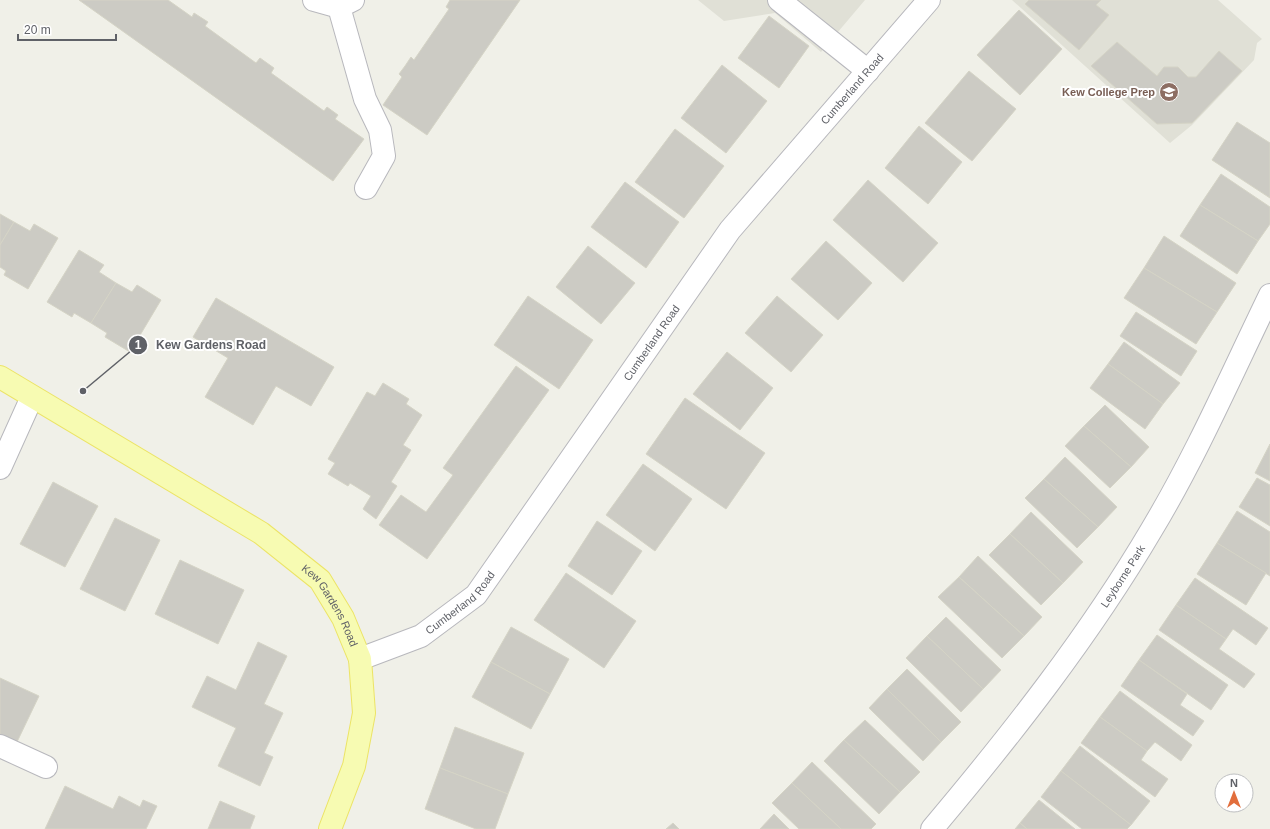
<svg xmlns="http://www.w3.org/2000/svg" width="1270" height="829" viewBox="0 0 1270 829" font-family="Arial,sans-serif">
<rect width="100%" height="100%" fill="#f0f0e8"/>
<g fill="#e0e0d6">
<path d="M698,0H865L821,52L775,13L724,21Z"/>
<path d="M1012,0H1218L1262,39L1257,43L1254,60L1192,125L1170,143Z"/>
</g>
<g fill="#cccbc4" stroke="#d5d4c6">
<path d="M79,0H168L192,17L194,13L208,22L205,26L256,63L260,58L274,68L271,73L324,111L327,107L338,115L335,119L364,139L333,181Z"/>
<path d="M450,0H520L427,135L383,105L402,77L399,74L405,66L411,57L414,60L449,9L446,7Z"/>
<path d="M1029,0H1101L1096,5L1109,15L1079,50L1025,4Z"/>
<path d="M1019,10L1062,49L1020,95L977,55Z"/>
<path d="M769,16L809,46L779,88L738,58Z"/>
<path d="M1117,42L1157,76L1164,67H1178L1188,77H1196L1219,51L1242,71L1192,123L1157,124L1091,66Z"/>
<path d="M722,65L767,101L726,153L681,118Z"/>
<path d="M969,71L1016,109L972,161L925,123Z"/>
<path d="M1237,122L1270,143V198L1212,160Z"/>
<path d="M919,126L962,162L928,204L885,168Z"/>
<path d="M675,129L724,166L684,218L635,182Z"/>
<path d="M1221,174L1270,207V224L1258,241L1200,205Z"/>
<path d="M868,180L938,243L903,282L833,220Z"/>
<path d="M625,182L679,222L646,268L591,227Z"/>
<path d="M1200,205L1258,241L1237,274L1180,236Z"/>
<path d="M0,214L14,222L0,245Z"/>
<path d="M14,222L30,231L34,224L58,238L28,289L4,275L6,271L0,267V245Z"/>
<path d="M1164,236L1236,283L1217,312L1144,268Z"/>
<path d="M826,241L872,283L838,320L791,279Z"/>
<path d="M588,246L635,283L601,324L556,287Z"/>
<path d="M79,250L104,265L99,272L116,283L91,323L74,313L72,317L47,302Z"/>
<path d="M1144,268L1217,312L1196,344L1124,298Z"/>
<path d="M116,283L132,292L137,285L161,300L130,352L105,337L107,333L91,323Z"/>
<path d="M528,296L593,340L559,389L494,345Z"/>
<path d="M777,296L823,335L791,372L745,333Z"/>
<path d="M216,298L334,367L311,406L276,386L253,425L205,397L228,358L193,337Z"/>
<path d="M1136,312L1197,351L1181,376L1120,336Z"/>
<path d="M1124,342L1180,383L1163,404L1108,364Z"/>
<path d="M727,352L773,388L740,430L693,394Z"/>
<path d="M1108,364L1163,404L1145,429L1090,388Z"/>
<path d="M516,366L549,390L427,559L379,525L401,495L426,512L453,475L443,468Z"/>
<path d="M383,383L409,399L406,404L422,415L403,445L411,450L391,482L397,486L376,519L363,509L371,496L350,483L348,486L328,474L335,463L328,459L367,392L375,396Z"/>
<path d="M685,398L765,453L726,509L646,454Z"/>
<path d="M1105,405L1149,447L1131,467L1084,426Z"/>
<path d="M1084,426L1131,467L1110,488L1065,446Z"/>
<path d="M1270,444V481L1255,473Z"/>
<path d="M1065,457L1117,507L1098,527L1044,479Z"/>
<path d="M643,464L692,499L655,551L606,515Z"/>
<path d="M1257,478L1270,485V526L1239,507Z"/>
<path d="M1044,479L1098,527L1077,548L1025,498Z"/>
<path d="M53,482L98,506L65,567L20,544Z"/>
<path d="M1237,511L1270,532V576L1217,543Z"/>
<path d="M1031,512L1083,562L1063,583L1010,534Z"/>
<path d="M115,518L160,540L125,611L80,589Z"/>
<path d="M597,521L642,551L612,595L568,566Z"/>
<path d="M1010,534L1063,583L1041,605L989,555Z"/>
<path d="M1217,543L1266,573L1246,605L1197,574Z"/>
<path d="M978,556L1042,617L1024,636L959,577Z"/>
<path d="M180,560L244,590L218,644L155,614Z"/>
<path d="M566,573L636,621L604,668L534,620Z"/>
<path d="M959,577L1024,636L1002,658L938,597Z"/>
<path d="M1195,578L1268,628L1256,645L1233,629L1226,639L1176,605Z"/>
<path d="M1176,605L1226,639L1219,649L1255,674L1244,688L1159,630Z"/>
<path d="M946,617L1001,670L983,689L927,636Z"/>
<path d="M511,627L569,659L550,694L491,662Z"/>
<path d="M1157,635L1228,685L1211,710L1139,660Z"/>
<path d="M927,636L983,689L961,712L906,658Z"/>
<path d="M258,642L287,656L264,704L283,713L264,753L273,757L260,786L218,766L236,728L192,707L207,676L236,690Z"/>
<path d="M1139,660L1187,694L1180,705L1204,721L1193,736L1121,686Z"/>
<path d="M491,662L550,694L531,729L472,697Z"/>
<path d="M907,669L961,722L941,742L887,689Z"/>
<path d="M0,678L39,696L16,744L0,737Z"/>
<path d="M887,689L941,742L923,761L869,708Z"/>
<path d="M1120,691L1192,745L1181,761L1155,742L1147,751L1100,717Z"/>
<path d="M1100,717L1147,751L1141,760L1168,779L1155,797L1081,743Z"/>
<path d="M865,720L920,772L900,792L844,740Z"/>
<path d="M455,727L524,753L508,794L440,768Z"/>
<path d="M844,740L900,792L879,814L824,761Z"/>
<path d="M1080,746L1150,801L1131,825L1061,771Z"/>
<path d="M812,762L876,824L871,829H841L792,783Z"/>
<path d="M440,768L508,794L495,829H476L425,809Z"/>
<path d="M1061,771L1131,825L1127,829H1082L1041,797Z"/>
<path d="M792,783L841,829H799L772,803Z"/>
<path d="M65,786L113,809L119,796L140,807L143,800L157,806L146,829H45Z"/>
<path d="M1039,800L1075,829H1027L1020,823Z"/>
<path d="M220,801L255,816L250,829H208Z"/>
<path d="M774,814L789,829H760Z"/>
<path d="M673,823L679,829H666Z"/>
<path d="M1020,823L1027,829H1015Z"/>
</g>
<g fill="none" stroke-linecap="round" stroke-linejoin="round">
<defs>
<g id="minor">
<path d="M314,0L339,7L353,0"/>
<path d="M779,0L868,71"/>
<path d="M339,7L365,99L380,130L384,156L366,188"/>
<path d="M0,468L32,397"/>
<path id="s1" d="M360,659L421,636L476,595L730,230L929,0"/>
<path d="M0,746L46,767"/>
<path id="s2" d="M932,829C1012,734 1089,636 1152,529C1197,454 1232,373 1270,295"/>
</g>
<g id="major">
<path id="s3" d="M0,377L261,533L320,580L343,618L360,659L364,713L354,766L330,829"/>
</g>
</defs>
<use href="#minor" stroke="#b8b8bd" stroke-width="24"/>
<use href="#major" stroke="#ece466" stroke-width="24"/>
<use href="#minor" stroke="#fff" stroke-width="22"/>
<use href="#major" stroke="#f7fbb2" stroke-width="22"/>
</g>
<defs>
<symbol id="school-disc" viewBox="-11 -11 22 22"><circle r="9.5" fill="#8d6e63" stroke="#fff"/><path d="M0-5L7-2L0 1L-7-2ZM-4 1L0 2.5L4 1V4Q0 6-4 4Z" fill="#fff"/></symbol>
</defs>
<g fill-rule="evenodd">
<use href="#school-disc" x="1158" y="81" width="22" height="22"/>
</g>
<g text-anchor="middle" stroke-width="4" stroke-linejoin="round" paint-order="stroke">
<g font-size="11" fill="#5f6167" stroke="#fff">
<text dy="4" stroke="none"><textPath href="#s1" startOffset="765">Cumberland Road</textPath></text>
<text dy="4" stroke="none"><textPath href="#s1" startOffset="441">Cumberland Road</textPath></text>
<text dy="4" stroke="none"><textPath href="#s2" startOffset="317">Leyborne Park</textPath></text>
<text dy="4" stroke="none"><textPath href="#s1" startOffset="117">Cumberland Road</textPath></text>
<text dy="4" stroke="none"><textPath href="#s3" startOffset="406">Kew Gardens Road</textPath></text>
</g>
<g font-size="11" font-weight="bold" fill="#785e54" stroke="#fff" text-anchor="end">
<text x="1155" y="96">Kew College Prep</text>
</g>
</g>
<path fill="none" stroke="#5f6167" stroke-width="1.5" d="M83 391L138 345"/>
<g fill="#5f6167" stroke="#fff" stroke-width="1.5">
<circle cx="83" cy="391" r="4"/>
<circle cx="138" cy="345" r="10"/>
</g>
<g font-size="12" text-anchor="middle" font-weight="bold" fill="#fff">
<text x="138" y="349">1</text>
</g>
<g font-size="12" text-anchor="middle" font-weight="bold" fill="#5f6167" stroke="#fff" stroke-width="4" stroke-linejoin="round" paint-order="stroke">
<text x="211" y="349">Kew Gardens Road</text>
</g>
<g transform="translate(1234 793)"><circle r="19" fill="#ffffff" stroke="#bfc0c2"/>
<path d="M0-3L7 15L0 10L-7 15Z" fill="#e26e3c"/>
<text y="-6" font-size="11" font-weight="bold" text-anchor="middle" fill="#5f6167">N</text>
</g>
<path d="M18 34v6h98v-6" fill="none" stroke="#5f6167" stroke-width="2"/>
<text x="24" y="34" font-size="12" fill="#5f6167" stroke="#ffffff" stroke-width="3" paint-order="stroke">20 m</text>
</svg>
